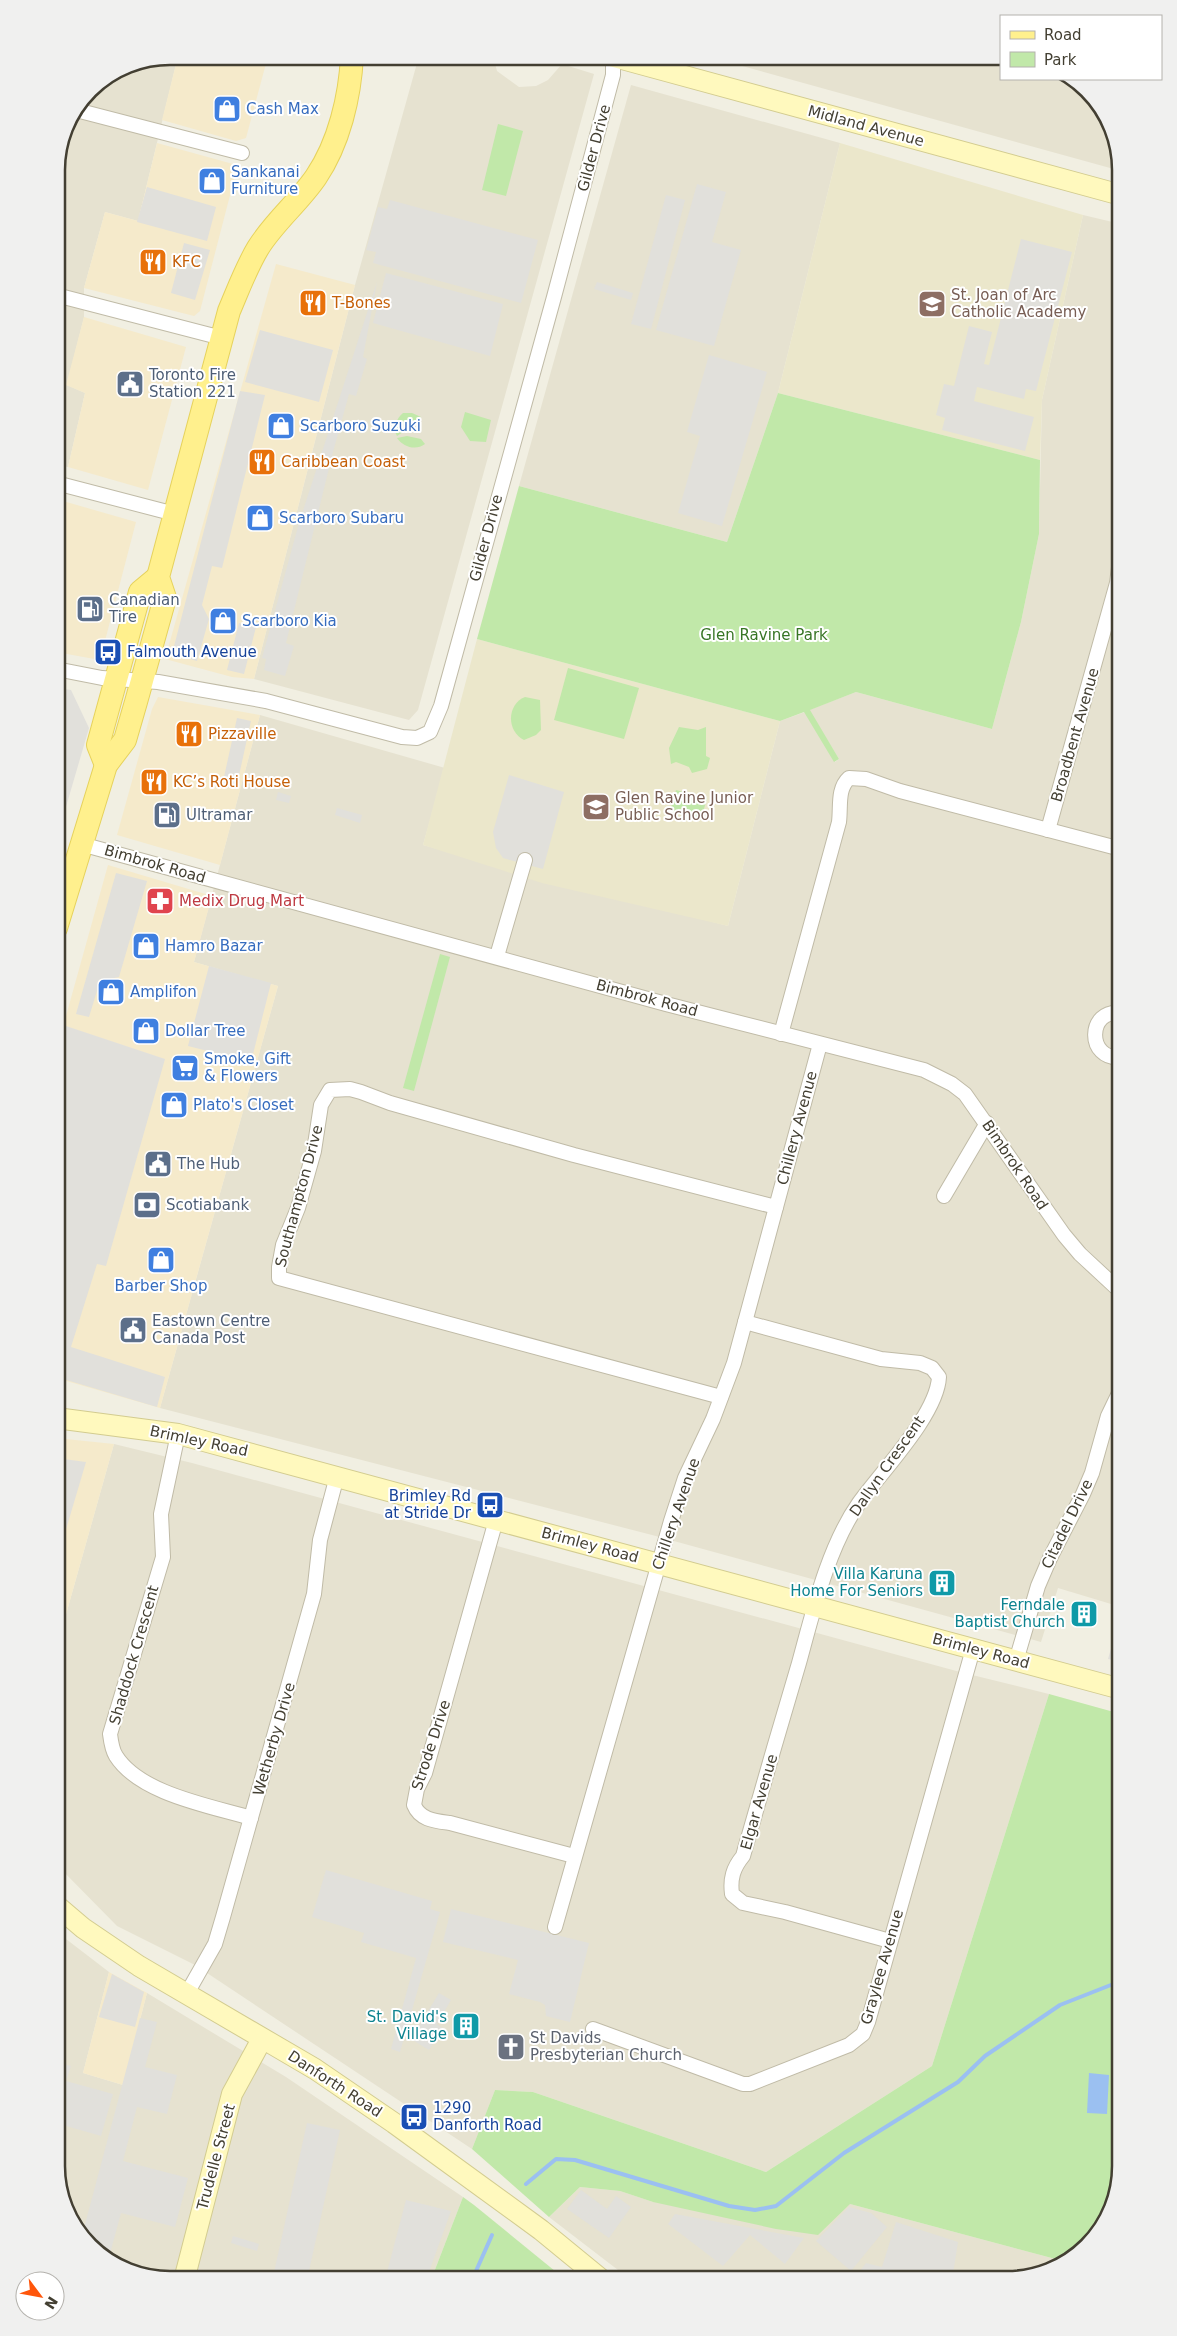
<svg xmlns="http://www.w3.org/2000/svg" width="1177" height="2336" viewBox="0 0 1177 2336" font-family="'DejaVu Sans',sans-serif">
<rect width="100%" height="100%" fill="#f1efe2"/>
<g fill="#e6e2d0">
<path d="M170,56H178L138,221L105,212L84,288V317L67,385L85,393L68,467L56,465V163L65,126L90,89L127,65Z"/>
<path d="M419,56H493L497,71L519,87L536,86L548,80L562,64L594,74L418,710L409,720L254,679L355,285Z"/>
<path d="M706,56L1001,57V79L1076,80L1112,127L1121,171Z"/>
<path d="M631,85L840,143L778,393L727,542L519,486Z"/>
<path d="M1083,215L1121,224V1607L1058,1588L1041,1642L652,1535L160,1408L278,986L194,962L260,715L445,768L423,845L728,926L780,721L805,712L835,762L839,759L809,710L856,692L992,729L1021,622L1039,534L1042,400Z"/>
<path d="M114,1444L192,1463L960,1672L1049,1694L932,2066L766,2172L533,2092L495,2090L472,2149L195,1965L117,1926L56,1864V1650Z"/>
<path d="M56,1929L66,1939L109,1972L83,2073L123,2085L147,1993L286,2077L463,2197L431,2280H163L106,2260L65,2209L56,2166Z"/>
<path d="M580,2187L620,2191L653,2202L850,2204L1063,2261L1050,2271L1007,2280H631L549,2217Z"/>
</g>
<g fill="#f5eacb">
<path d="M178,56H268L246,138L236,141L162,120Z"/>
<path d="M157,143L233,164L235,176L200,311L194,316L84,288L105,212L138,221Z"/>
<path d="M276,264L355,285L254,679L232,677L165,659Z"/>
<path d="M84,317L186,347L148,490L68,467L85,393L66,385Z"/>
<path d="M56,499L136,522L100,660L56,652Z"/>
<path d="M158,697L260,715L220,865L117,835L152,709Z"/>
<path d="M108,865L212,896L194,962L278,986L160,1408L56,1378V1052Z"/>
<path d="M56,1438L114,1444L56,1650Z"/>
<path d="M109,1972L147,1993L123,2085L83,2073Z"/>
</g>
<g fill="#ebe7cb">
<path d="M840,143L1083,215L1042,400L1040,460L778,393Z"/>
<path d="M477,639L780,721L728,926L542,883L423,845Z"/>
</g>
<g fill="#c1e8a9">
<path d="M498,124L523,131L506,196L482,190Z"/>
<path d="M778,393L1040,460L1039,534L1021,622L992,729L856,692L810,710L839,759L834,762L804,712L780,721L477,639L519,486L727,542Z"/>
<path d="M465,412L491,420L486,442L470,441L461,427Z"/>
<path d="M403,413H412L421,417L418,422L397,436C392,428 397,418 403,413Z"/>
<path d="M407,436L421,439L425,444C416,451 403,447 397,438Z"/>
<path d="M568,668L639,688L624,739L554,720Z"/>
<path d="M525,697L540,700L541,730L536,735L524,740C506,731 507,704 525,697Z"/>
<path d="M679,727L698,730L706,727V756L710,758L707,769L692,773L689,767L676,762L671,764L669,748Z"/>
<path d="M676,790L707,798L701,820L670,811Z"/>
<path d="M440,954L450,957L414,1091L403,1088Z"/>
<path d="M1049,1694L1121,1714V2167L1101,2230L1063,2261L850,2204L818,2235L776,2229L653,2202L620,2191L580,2187L549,2217L472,2149L495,2090L533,2092L766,2172L932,2066Z"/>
<path d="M463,2197L474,2205L566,2280H431Z"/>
</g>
<g fill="#e1e0db">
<path d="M697,184L726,192L712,242L741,250L714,346L656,330Z"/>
<path d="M147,187L216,207L207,241L137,222Z"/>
<path d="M666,195L685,200L651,329L631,324Z"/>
<path d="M390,200L538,240L521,303L373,263L376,252L366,250L378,207L387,209Z"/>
<path d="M1021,239L1072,252L1036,391L1026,389L1024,399L977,387L974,401L1034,417L1025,451L942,430L945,418L936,415L944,384L954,386L969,326L992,332L984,364L989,365Z"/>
<path d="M184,243L210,250L195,300L171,293Z"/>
<path d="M386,273L503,304L490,356L373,323Z"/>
<path d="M377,282L363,357L367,359L356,396L349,394L333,452L286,643L294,646L285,676L264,670L266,659L262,658L299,523Z"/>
<path d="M597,282L633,293L631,300L594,289Z"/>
<path d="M260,330L333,350L319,402L245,382Z"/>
<path d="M709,355L767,372L722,526L678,513L700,436L687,432Z"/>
<path d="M240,391L265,395L222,568L212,566L202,605L209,619L197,661L172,654Z"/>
<path d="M239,623L256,627L244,674L227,670Z"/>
<path d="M56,688L71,690L89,728L56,841Z"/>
<path d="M237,718L251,721L236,789L222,786Z"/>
<path d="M509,775L564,792L543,869L503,858L496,848L493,832Z"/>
<path d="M278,792L291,796L289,803L276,800Z"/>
<path d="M337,808L362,815L360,823L335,815Z"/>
<path d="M116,873L147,881L119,977L100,981L89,1017L76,1014Z"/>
<path d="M209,966L271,983L251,1062L188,1046Z"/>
<path d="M66,1026L165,1059L106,1266L97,1264L71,1347L165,1377L157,1407L56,1377V1059Z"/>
<path d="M56,1458L86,1462L56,1563Z"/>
<path d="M1120,1618H1121V1662L1108,1659Z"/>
<path d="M326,1870L432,1901L430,1909L440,1912L400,2052L391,2049L416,1958L361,1942L364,1933L312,1917Z"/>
<path d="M451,1909L589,1943L570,2022L546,2016L545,2005L540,2002L509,1994L518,1960L443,1942Z"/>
<path d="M112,1974L144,1992L135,2027L99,2017Z"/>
<path d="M439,1993L451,2000L437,2024L442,2028L429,2050L411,2039Z"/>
<path d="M140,2018L157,2022L145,2067L177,2075L167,2114L137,2107L123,2161L188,2178L175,2227L121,2213L108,2261L83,2232Z"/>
<path d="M56,2062L71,2066L66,2081L113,2094L101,2136L56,2123Z"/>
<path d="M307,2123L340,2130L307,2280H282L273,2277Z"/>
<path d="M581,2190L607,2209L616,2196L631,2207L609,2238L567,2209Z"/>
<path d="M406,2200L451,2211L426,2280H385Z"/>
<path d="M849,2207L871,2213L887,2227L851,2271L816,2241Z"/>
<path d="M675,2214L804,2238L785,2264L750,2235L723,2266L668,2224Z"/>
<path d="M896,2222L958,2242L952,2280H853L866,2263L882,2267Z"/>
<path d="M233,2236L259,2244L257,2251L231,2243Z"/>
</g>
<path fill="#9bc0f1" d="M1089,2073L1109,2075L1107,2114L1087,2113Z"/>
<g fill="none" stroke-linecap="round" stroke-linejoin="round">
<g stroke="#9bc0f1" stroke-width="4">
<path d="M526,2184L556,2159L575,2160L729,2206L755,2210L776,2206L844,2153L958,2082L985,2056L1060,2005L1121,1981"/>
<path d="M472,2280L492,2235"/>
</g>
<defs>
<g id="street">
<path d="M76,110L242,153"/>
<path d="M56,295L222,338"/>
<path d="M56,483L175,514"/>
<path d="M56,669L102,678L158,682L266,701L402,737L417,738L430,732L441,706L554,297L613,75V56"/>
<path d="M1048,830L1117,583L1121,552"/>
<path d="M81,844L666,1004L924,1070L952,1084L965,1094L1064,1235L1080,1254L1121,1292"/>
<path d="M497,956L525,860"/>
<path d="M781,1034L839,822C841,807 837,789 849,778L866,779L900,791L1121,849"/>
<path d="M1121,1057C1086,1061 1087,1008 1121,1013"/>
<path d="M944,1196L987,1123"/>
<path d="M745,1322L881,1359L920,1363L932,1368L939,1377C937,1415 881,1472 859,1503C828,1547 813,1612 799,1663C780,1727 761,1792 743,1856C733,1868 730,1879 732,1894L743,1903L785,1912L890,1941"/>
<path d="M721,1397L279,1278V1267L283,1245L298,1208L314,1151L321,1105L330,1090L350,1089L361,1092L390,1103L574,1155L776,1207"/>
<path d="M178,1434L161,1514L163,1557L110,1734C111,1742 112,1750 116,1756C140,1794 211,1806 251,1818"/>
<path d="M496,1520L425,1773L417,1789L414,1805C420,1820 435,1821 450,1823L574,1856"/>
<path d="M1016,1661L1038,1586L1050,1558L1083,1494L1092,1473L1108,1416L1121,1389"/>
<path d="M555,1927L671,1521L685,1478L713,1419L734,1363L820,1044"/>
<path d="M186,1995L215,1944L223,1917L314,1594L320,1540L337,1476"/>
<path d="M593,2029L743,2084H750L849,2045L863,2034L868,2022L973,1649"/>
</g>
<g id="secondary">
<path d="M611,56L1121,195"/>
<path d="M56,1418L178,1434L1121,1689"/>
<path d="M56,1905L83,1928L139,1966L315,2069L394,2123L541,2230L602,2280"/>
<path d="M184,2280L232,2094L262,2039"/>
</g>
<g id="primary">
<path d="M106,765L98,745L140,592L158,577"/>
<path d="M56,928L106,765L125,740L136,702L165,598L158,577L229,311C238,290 246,268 258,248C274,222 299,202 316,177C339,143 350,97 352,56"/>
</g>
</defs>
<use href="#street" stroke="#c0bba7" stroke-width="16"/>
<use href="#secondary" stroke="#d3cc90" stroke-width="22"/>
<use href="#primary" stroke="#e6d25c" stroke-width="24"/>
<use href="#street" stroke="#fff" stroke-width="14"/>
<use href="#secondary" stroke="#fff9be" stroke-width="20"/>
<use href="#primary" stroke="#fff08d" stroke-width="22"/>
</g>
<defs>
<symbol id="shop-square" viewBox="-11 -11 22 22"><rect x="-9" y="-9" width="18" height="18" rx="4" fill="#3f7fe0" stroke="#fff"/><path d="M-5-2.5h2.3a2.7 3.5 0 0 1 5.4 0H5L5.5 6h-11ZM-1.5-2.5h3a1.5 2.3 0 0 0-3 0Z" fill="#fff"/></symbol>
<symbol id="restaurant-square" viewBox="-11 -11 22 22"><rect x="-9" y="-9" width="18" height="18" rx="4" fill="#e8710a" stroke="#fff"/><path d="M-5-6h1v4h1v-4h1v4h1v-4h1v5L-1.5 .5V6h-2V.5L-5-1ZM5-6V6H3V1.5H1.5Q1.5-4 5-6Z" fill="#fff"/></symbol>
<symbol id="school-square" viewBox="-11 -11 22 22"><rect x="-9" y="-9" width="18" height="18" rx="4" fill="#8d6e63" stroke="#fff"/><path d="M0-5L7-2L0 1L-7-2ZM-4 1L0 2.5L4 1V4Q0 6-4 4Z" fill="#fff"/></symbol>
<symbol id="civic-square" viewBox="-11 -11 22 22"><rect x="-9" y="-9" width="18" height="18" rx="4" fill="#5c6f8a" stroke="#fff"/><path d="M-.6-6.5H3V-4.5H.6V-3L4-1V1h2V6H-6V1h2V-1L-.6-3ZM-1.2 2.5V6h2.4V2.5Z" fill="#fff"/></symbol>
<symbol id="fuel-square" viewBox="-11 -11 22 22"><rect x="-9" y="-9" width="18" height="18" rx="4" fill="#5c6f8a" stroke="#fff"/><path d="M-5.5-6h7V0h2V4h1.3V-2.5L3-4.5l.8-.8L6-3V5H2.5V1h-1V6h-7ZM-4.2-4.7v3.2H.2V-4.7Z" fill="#fff"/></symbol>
<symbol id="bus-square" viewBox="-11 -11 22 22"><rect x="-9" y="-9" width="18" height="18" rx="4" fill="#1a4fb4" stroke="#fff"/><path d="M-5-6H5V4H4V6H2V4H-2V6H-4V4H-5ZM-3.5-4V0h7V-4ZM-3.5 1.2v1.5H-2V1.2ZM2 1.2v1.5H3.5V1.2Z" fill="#fff"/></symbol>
<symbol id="pharmacy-square" viewBox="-11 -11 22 22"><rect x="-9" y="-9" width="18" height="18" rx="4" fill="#e0444e" stroke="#fff"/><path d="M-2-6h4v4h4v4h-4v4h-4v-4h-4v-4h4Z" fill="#fff"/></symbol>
<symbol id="supermarket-square" viewBox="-11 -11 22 22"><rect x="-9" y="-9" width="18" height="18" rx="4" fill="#3f7fe0" stroke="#fff"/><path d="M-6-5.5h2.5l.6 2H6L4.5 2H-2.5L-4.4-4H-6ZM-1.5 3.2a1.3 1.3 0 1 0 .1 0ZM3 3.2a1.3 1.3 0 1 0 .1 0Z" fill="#fff"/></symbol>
<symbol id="bank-square" viewBox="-11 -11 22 22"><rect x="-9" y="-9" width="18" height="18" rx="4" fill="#5c6f8a" stroke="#fff"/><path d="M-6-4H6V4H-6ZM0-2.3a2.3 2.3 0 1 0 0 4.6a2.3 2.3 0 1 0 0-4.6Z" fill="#fff"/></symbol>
<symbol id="building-square" viewBox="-11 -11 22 22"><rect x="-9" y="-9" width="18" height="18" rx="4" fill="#0f9aa8" stroke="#fff"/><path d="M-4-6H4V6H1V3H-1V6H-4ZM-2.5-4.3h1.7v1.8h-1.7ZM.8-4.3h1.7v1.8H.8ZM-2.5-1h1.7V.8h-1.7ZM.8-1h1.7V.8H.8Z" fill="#fff"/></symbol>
<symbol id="church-square" viewBox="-11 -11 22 22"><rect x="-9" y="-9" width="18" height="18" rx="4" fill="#6b7280" stroke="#fff"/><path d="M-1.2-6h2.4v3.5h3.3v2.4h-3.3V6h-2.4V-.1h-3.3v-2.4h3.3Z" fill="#fff"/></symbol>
</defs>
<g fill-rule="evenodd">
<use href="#shop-square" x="211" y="93" width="32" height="32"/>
<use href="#shop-square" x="196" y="165" width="32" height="32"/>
<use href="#restaurant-square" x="137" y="246" width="32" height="32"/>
<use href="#restaurant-square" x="297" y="287" width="32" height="32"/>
<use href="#school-square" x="916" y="288" width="32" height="32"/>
<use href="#civic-square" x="114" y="368" width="32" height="32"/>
<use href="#shop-square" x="265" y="410" width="32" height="32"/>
<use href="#restaurant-square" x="246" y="446" width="32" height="32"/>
<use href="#shop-square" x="244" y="502" width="32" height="32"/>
<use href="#fuel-square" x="74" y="593" width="32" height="32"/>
<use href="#shop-square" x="207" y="605" width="32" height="32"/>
<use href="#bus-square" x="92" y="636" width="32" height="32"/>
<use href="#restaurant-square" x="173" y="718" width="32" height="32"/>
<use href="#restaurant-square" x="138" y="766" width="32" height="32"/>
<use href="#school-square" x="580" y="791" width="32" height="32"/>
<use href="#fuel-square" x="151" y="799" width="32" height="32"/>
<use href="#pharmacy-square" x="144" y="885" width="32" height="32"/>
<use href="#shop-square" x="130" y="930" width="32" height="32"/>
<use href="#shop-square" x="95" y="976" width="32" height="32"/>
<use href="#shop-square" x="130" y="1015" width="32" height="32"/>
<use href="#supermarket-square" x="169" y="1052" width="32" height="32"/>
<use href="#shop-square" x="158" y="1089" width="32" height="32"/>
<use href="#civic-square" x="142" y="1148" width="32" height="32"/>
<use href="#bank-square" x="131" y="1189" width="32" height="32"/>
<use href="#shop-square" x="145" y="1244" width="32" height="32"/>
<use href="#civic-square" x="117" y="1314" width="32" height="32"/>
<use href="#bus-square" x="474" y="1489" width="32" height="32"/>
<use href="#building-square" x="926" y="1567" width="32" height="32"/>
<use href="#building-square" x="1068" y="1598" width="32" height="32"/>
<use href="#building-square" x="450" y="2010" width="32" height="32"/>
<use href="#church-square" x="495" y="2031" width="32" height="32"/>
<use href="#bus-square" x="398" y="2101" width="32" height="32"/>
</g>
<g text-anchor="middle" stroke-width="4" stroke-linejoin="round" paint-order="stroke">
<g font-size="15" fill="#366cbe" stroke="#fff" text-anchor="start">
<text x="246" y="114">Cash Max</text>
<text x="231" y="177">Sankanai<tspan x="231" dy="17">Furniture</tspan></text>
<text x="300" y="431">Scarboro Suzuki</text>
<text x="279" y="523">Scarboro Subaru</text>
<text x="242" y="626">Scarboro Kia</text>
<text x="165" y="951">Hamro Bazar</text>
<text x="130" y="997">Amplifon</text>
<text x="165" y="1036">Dollar Tree</text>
<text x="204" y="1064">Smoke, Gift<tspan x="204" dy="17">&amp; Flowers</tspan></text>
<text x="193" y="1110">Plato's Closet</text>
<text x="161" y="1291" text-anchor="middle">Barber Shop</text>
</g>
<g font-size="15" fill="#433f32" stroke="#fff">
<text transform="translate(866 126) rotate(15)" y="5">Midland Avenue</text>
<text transform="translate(594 148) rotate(-75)" y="5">Gilder Drive</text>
<text transform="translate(486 538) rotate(-75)" y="5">Gilder Drive</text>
<text transform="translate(1075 735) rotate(-74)" y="5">Broadbent Avenue</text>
<text transform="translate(155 864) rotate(16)" y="5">Bimbrok Road</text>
<text transform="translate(647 998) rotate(15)" y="5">Bimbrok Road</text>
<text transform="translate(797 1128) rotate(-75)" y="5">Chillery Avenue</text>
<text transform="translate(1015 1165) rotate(56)" y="5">Bimbrok Road</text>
<text transform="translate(299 1196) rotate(-75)" y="5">Southampton Drive</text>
<text transform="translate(199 1441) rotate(12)" y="5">Brimley Road</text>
<text transform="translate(887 1466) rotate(-55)" y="5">Dallyn Crescent</text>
<text transform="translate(676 1514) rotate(-71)" y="5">Chillery Avenue</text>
<text transform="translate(1067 1524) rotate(-64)" y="5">Citadel Drive</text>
<text transform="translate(590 1545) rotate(15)" y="5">Brimley Road</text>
<text transform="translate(981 1651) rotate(15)" y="5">Brimley Road</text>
<text transform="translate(134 1655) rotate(-74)" y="5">Shaddock Crescent</text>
<text transform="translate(274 1739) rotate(-74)" y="5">Wetherby Drive</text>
<text transform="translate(431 1745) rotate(-72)" y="5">Strode Drive</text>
<text transform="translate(759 1802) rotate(-74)" y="5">Elgar Avenue</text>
<text transform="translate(882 1967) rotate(-74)" y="5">Graylee Avenue</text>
<text transform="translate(335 2084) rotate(33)" y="5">Danforth Road</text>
<text transform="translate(216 2157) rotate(-75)" y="5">Trudelle Street</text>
</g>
<g font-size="15" fill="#c56008" stroke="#fff" text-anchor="start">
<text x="172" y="267">KFC</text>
<text x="332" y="308">T-Bones</text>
<text x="281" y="467">Caribbean Coast</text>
<text x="208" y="739">Pizzaville</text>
<text x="173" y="787">KC’s Roti House</text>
</g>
<g font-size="15" fill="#785e54" stroke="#fff" text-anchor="start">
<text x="951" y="300">St. Joan of Arc<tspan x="951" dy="17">Catholic Academy</tspan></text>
<text x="615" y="803">Glen Ravine Junior<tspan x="615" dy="17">Public School</tspan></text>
</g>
<g font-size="15" fill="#4e5e75" stroke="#fff" text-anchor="start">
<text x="149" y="380">Toronto Fire<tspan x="149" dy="17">Station 221</tspan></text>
<text x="109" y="605">Canadian<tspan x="109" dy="17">Tire</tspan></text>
<text x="186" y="820">Ultramar</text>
<text x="177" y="1169">The Hub</text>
<text x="166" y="1210">Scotiabank</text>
<text x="152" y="1326">Eastown Centre<tspan x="152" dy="17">Canada Post</tspan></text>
</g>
<g font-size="15" fill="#377525" stroke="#fff">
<text x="764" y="640">Glen Ravine Park</text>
</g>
<g font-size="15" fill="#164399" stroke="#fff" text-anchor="start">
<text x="127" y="657">Falmouth Avenue</text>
<text x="471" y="1501" text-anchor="end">Brimley Rd<tspan x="471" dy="17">at Stride Dr</tspan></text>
<text x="433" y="2113">1290<tspan x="433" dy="17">Danforth Road</tspan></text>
</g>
<g font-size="15" fill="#be3a42" stroke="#fff" text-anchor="start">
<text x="179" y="906">Medix Drug Mart</text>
</g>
<g font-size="15" fill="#0d838f" stroke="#fff" text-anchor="end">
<text x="923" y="1579">Villa Karuna<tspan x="923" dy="17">Home For Seniors</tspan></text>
<text x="1065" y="1610">Ferndale<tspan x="1065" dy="17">Baptist Church</tspan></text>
<text x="447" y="2022">St. David's<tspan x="447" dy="17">Village</tspan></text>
</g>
<g font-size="15" fill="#5b616d" stroke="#fff" text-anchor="start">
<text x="530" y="2043">St Davids<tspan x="530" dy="17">Presbyterian Church</tspan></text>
</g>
</g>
<path d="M0 0H1177V2336H0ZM170 65H1007A105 105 0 0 1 1112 170V2166A105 105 0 0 1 1007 2271H170A105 105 0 0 1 65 2166V170A105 105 0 0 1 170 65Z" fill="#f0f0ef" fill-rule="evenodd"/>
<path fill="none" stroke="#433f32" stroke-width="2.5" d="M170 65H1007A105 105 0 0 1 1112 170V2166A105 105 0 0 1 1007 2271H170A105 105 0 0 1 65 2166V170A105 105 0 0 1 170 65Z"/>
<rect x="1000" y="15" width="162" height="65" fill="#ffffff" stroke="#b4b2ad"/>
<rect x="1010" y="31" width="25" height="8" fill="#fff08d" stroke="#b4b2ad"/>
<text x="1044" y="40" font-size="15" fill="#433f32">Road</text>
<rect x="1010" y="52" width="25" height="15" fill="#c1e8a9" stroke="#b4b2ad"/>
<text x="1044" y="65" font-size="15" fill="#433f32">Park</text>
<g transform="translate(40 2296) rotate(122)"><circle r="24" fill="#ffffff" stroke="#b4b2ad"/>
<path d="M0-4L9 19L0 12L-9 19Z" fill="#ff560b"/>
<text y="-8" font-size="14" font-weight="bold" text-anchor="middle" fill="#433f32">N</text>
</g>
</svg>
